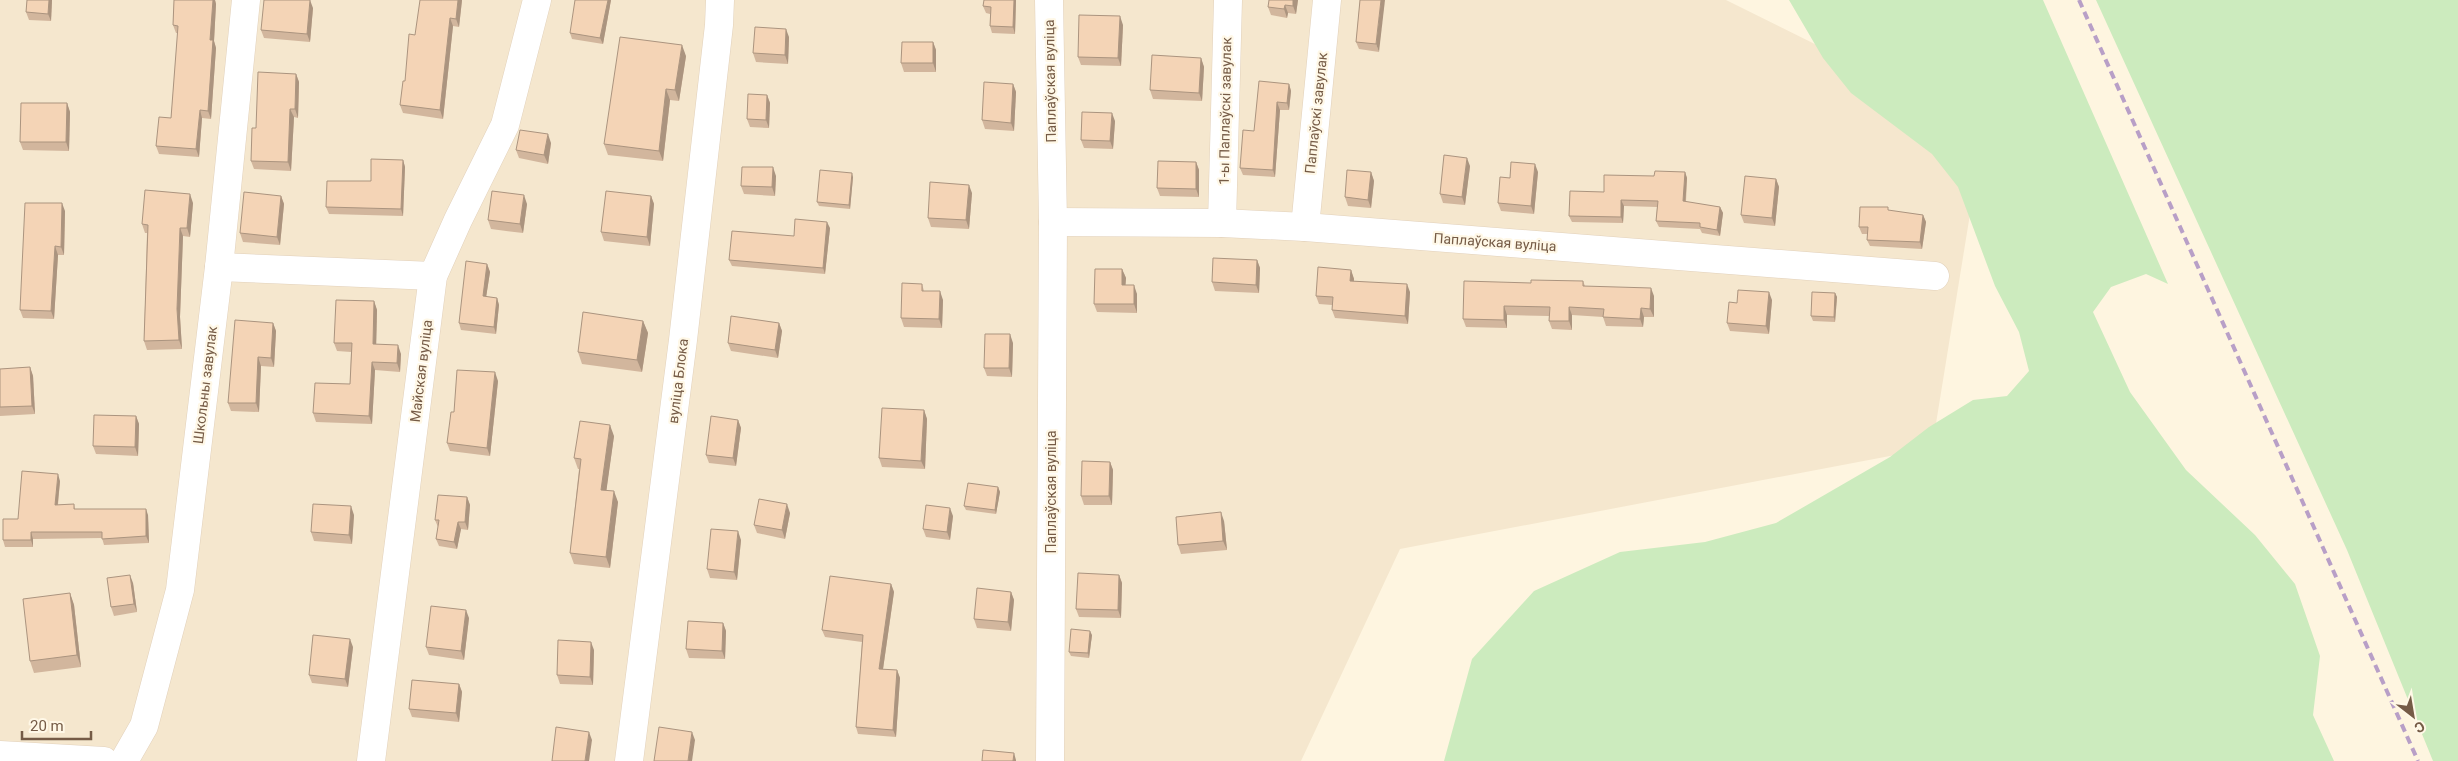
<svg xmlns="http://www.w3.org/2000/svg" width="2458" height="761" viewBox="0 0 2458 761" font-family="Roboto,sans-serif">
<rect width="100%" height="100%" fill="#fef5e0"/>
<path fill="#f5e7ce" d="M0,0H1726L1984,128L1932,448L1400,549L1301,761H0Z"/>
<g fill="#ccebbe">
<path d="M1789,0H2043L2168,284L2146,274L2111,287L2093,312L2130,392L2186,470L2255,535L2295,584L2320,656L2313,715L2334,761H1444L1472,659L1534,591L1620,552L1705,542L1776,523L1890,457L1929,427L1973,400L2007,396L2029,371L2019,332L1995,286L1958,187L1932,154L1851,93L1823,58Z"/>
<path d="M2096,0H2458V761H2433L2347,550Z"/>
</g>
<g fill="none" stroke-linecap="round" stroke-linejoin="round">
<defs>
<g id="minor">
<path d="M1049,0L1053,222L1050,761"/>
<path d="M1053,222L1222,223L1305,227L1935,276"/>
<path d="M1222,223L1228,0"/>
<path d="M1305,227L1327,0"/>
<path d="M219,267L433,276"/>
<path d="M0,755L104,761"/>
<path d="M124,761L144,726L180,590L219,267L246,0"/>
<path d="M371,761L433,276L458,220L505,125L537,0"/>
<path d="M629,761L683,340L719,25L720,0"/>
</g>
</defs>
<use href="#minor" stroke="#e2d1bb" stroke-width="29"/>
<use href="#minor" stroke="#fff" stroke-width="28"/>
<path stroke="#b89fc7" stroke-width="4" stroke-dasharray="8 5" stroke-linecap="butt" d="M2079,0L2418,761"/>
</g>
<g fill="#d2b69d">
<path d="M27,0H52L51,21L29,20L26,12Z"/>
<path d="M174,0H215L216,4L214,41L216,48L211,119L202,118L199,157L159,154L156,146L171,118L178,33H176L173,25Z"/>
<path d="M462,0L459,27L453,26L443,119L403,113L400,105L415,35Z"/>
<path d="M611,0L603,44L572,39L570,33Z"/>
<path d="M984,0H1016L1015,34L992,33L990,26V14L986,13L983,6Z"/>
<path d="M1298,0L1296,14L1288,13L1287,18L1271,15L1268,7Z"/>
<path d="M1360,0L1379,52L1359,49L1356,42Z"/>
<path d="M313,8L310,42L264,38L261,30Z"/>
<path d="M1123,25L1121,66L1081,65L1078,57Z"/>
<path d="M789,37L788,64L756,62L753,53Z"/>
<path d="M933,42L936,50V72H904L901,63Z"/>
<path d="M686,56L679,101L670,100L663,161L608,155L604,144Z"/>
<path d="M1201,58L1204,67L1202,101L1153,99L1150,90Z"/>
<path d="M296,74L299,82L298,118L294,117L291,171L254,169L251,161L256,128Z"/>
<path d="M1013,84L1016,92L1014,131L985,129L982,120Z"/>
<path d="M1289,84L1291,91L1289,110H1280L1275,177L1243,175L1240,168L1254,131Z"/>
<path d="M767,95L770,103L769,128L750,127L747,119Z"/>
<path d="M67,103L70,112L69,151L23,150L20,142Z"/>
<path d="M1115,121L1113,149L1084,148L1081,140Z"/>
<path d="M551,143L548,164L519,158L516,150Z"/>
<path d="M403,160L405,167L403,216L329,214L326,207L371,181Z"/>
<path d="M1196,162L1199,170V197L1160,196L1157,188Z"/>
<path d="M1470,166L1465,205L1443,203L1440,194Z"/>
<path d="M1371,172L1374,181L1371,208L1348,206L1345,197Z"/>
<path d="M1538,172L1534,214L1501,211L1498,203L1510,178Z"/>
<path d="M1685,172L1687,178L1686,202L1720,207L1723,213L1720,236L1702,233L1700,229L1659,227L1656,221L1657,207L1624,206L1623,223L1572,222L1569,216L1654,176Z"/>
<path d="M776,176L775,196L744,194L741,186Z"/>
<path d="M853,177L850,209L819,206L817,202Z"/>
<path d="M1776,179L1779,187L1775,226L1744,223L1741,215Z"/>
<path d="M972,193L969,229L931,227L928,218Z"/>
<path d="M281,196L284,204L280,245L243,242L240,233Z"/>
<path d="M651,196L654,204L650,246L604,241L601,232Z"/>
<path d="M193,203L190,237L183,236L180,317L182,349L147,350L144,341L147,233H145L142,224Z"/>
<path d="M527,204L523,233L491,229L488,220Z"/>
<path d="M65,211L64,255H58L54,319L23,318L20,310Z"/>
<path d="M1889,211L1923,215L1926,222L1922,249L1870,246L1867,240V234H1862L1859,227Z"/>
<path d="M830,228L825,274L732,266L729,260L794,236Z"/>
<path d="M1257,260L1260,268L1259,293L1215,291L1212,282Z"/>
<path d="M487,264L490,272L486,297L497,298L499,305L496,334L461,330L459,323Z"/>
<path d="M1122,269L1126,278L1125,285L1137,294V313L1097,312L1094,304Z"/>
<path d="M1351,270L1354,279V281L1410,292L1408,324L1335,318L1332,310V305L1319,304L1316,296Z"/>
<path d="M1583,281L1585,286L1654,296V317H1644L1643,327L1606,326L1603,317L1572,315V330L1552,329L1549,321V316L1507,315V328L1466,327L1463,319L1531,283Z"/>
<path d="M922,284L924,291L943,300L942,328L904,327L901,318Z"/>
<path d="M1835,293L1837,297L1835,322L1813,321L1811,316Z"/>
<path d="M1772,300L1769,334L1730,331L1727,323L1737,303Z"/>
<path d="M374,301L377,310L376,344L401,354L400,372L375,370L372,424L316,422L313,413L350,384L351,352L337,351L334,343Z"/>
<path d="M643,321L648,333L642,372L582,364L578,352Z"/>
<path d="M273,323L276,331L274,367L261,366L259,412L231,411L228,403Z"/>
<path d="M779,323L782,331L778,358L731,351L728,343Z"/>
<path d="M1013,343L1012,377L987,376L984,368Z"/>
<path d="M30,367L33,376L35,414L0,416V369Z"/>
<path d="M498,381L490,456L450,451L447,443L454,412Z"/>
<path d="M924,410L927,419L925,469L882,467L879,458Z"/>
<path d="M136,416L139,424L138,456L96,454L93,446Z"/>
<path d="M738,420L741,428L736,466L709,463L706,455Z"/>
<path d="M614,436L606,491L618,502L610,568L574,564L570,553L579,469H578L574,458Z"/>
<path d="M1110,462L1113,470L1112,505H1084L1081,496Z"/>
<path d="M60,481L58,505L74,504L75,509L148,515L149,543L104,545L102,538L33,539V547H5L3,540L18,519Z"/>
<path d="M998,487L1000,492L996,514L966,510L964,506Z"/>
<path d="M467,497L470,505L468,530L461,529L457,549L439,546L436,539L438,527L435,520Z"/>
<path d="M790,513L785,539L757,533L754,525Z"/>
<path d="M354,515L352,544L314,541L311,532Z"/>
<path d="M953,516L950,540L926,537L923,529Z"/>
<path d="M1224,521L1227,550L1181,554L1178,545Z"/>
<path d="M741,540L737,580L710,578L707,569Z"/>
<path d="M1119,575L1122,583L1121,618L1079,617L1076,609Z"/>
<path d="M133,583L137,612L114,616L111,607Z"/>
<path d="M891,584L894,592L883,669L897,670L900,678L896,737L858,734L856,727L862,642L825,637L822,630Z"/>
<path d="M1011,592L1014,600L1011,631L977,628L974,619Z"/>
<path d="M70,593L74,605L81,667L34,673L30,661Z"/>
<path d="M469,618L464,660L429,655L426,647Z"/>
<path d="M723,623L726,631L725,659L689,658L686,649Z"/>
<path d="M1092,635L1089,658L1071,656L1069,652Z"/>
<path d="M353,647L348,687L312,683L309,675Z"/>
<path d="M594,650L593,685L560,684L557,675Z"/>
<path d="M459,684L462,692L459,722L412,717L409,709Z"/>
</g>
<g fill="#ab947f">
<path d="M49,0H52L51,21L48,14Z"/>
<path d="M213,0H215L216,4L214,41L216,48L211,119L208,111L210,40Z"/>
<path d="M310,0L313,8L310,42L307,34Z"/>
<path d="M458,0H462L459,27L456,19Z"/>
<path d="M608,0H611L603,44L600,38Z"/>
<path d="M1014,0H1016L1015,34L1013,27Z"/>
<path d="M1293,0H1298L1296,14L1293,6Z"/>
<path d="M1381,0H1385L1379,52L1376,44Z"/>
<path d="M1285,5L1288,13L1287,18L1284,9Z"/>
<path d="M1120,16L1123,25L1121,66L1118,58Z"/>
<path d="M450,18L453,26L443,119L440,110Z"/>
<path d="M786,29L789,37L788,64L785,55Z"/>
<path d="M933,42L936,50V72L933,63Z"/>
<path d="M682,45L686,56L679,101L675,90Z"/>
<path d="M1201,58L1204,67L1202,101L1199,93Z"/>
<path d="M296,74L299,82L298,118L295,109Z"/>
<path d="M1013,84L1016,92L1014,131L1011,123Z"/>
<path d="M1289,84L1291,91L1289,110L1287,103Z"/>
<path d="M666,89L670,100L663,161L659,151Z"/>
<path d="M767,95L770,103L769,128L766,120Z"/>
<path d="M1277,102L1280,110L1275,177L1273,170Z"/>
<path d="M67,103L70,112L69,151L66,142Z"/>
<path d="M290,109L294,117L291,171L288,162Z"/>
<path d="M200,110L202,118L199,157L196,149Z"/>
<path d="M1112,113L1115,121L1113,149L1110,141Z"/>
<path d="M548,134L551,143L548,164L544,155Z"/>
<path d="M1467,158L1470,166L1465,205L1462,197Z"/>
<path d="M403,160L405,167L403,216L401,209Z"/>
<path d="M1196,162L1199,170V197L1196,189Z"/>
<path d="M1535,164L1538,172L1534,214L1531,206Z"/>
<path d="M773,167L776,176L775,196L772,187Z"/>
<path d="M1371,172L1374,181L1371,208L1368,200Z"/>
<path d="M1685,172L1687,178L1685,207L1683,201Z"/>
<path d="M852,173L853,177L850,209L849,205Z"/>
<path d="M1776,179L1779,187L1775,226L1772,218Z"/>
<path d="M969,185L972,193L969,229L966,220Z"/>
<path d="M190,194L193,203L190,237L187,228Z"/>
<path d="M524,195L527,204L523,233L520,224Z"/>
<path d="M281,196L284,204L280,245L277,237Z"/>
<path d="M651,196L654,204L650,246L647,237Z"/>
<path d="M1621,200L1624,206L1623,223L1621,217Z"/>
<path d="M62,203L65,211L64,255L61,247Z"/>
<path d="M1720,207L1723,213L1720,236L1717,230Z"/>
<path d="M1923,215L1926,222L1922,249L1920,242Z"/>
<path d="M827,222L830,228L825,274L823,268Z"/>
<path d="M180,228L183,236L180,317L182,349L179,340L177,309Z"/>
<path d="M55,246L58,255L54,319L51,311Z"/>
<path d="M1257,260L1260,268L1259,293L1256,285Z"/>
<path d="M487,264L490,272L485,304L483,296Z"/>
<path d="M1122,269L1126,278L1125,293L1122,285Z"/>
<path d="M1351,270L1354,279L1353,289L1350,281Z"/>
<path d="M1407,284L1410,292L1408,324L1405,316Z"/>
<path d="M1134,285L1137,294V313L1134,304Z"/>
<path d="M1651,288L1654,296V317L1650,309Z"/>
<path d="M940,291L943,300L942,328L939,319Z"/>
<path d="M1769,292L1772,300L1769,334L1766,326Z"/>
<path d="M1835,293L1837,297L1835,322L1834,317Z"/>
<path d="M497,298L499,305L496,334L494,327Z"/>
<path d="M374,301L377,310L376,353L373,344Z"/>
<path d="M1504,306L1507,315V328L1504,320Z"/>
<path d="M1569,307L1572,315V330L1569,321Z"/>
<path d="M1641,308L1644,317L1643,327L1640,319Z"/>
<path d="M643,321L648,333L642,372L637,360Z"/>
<path d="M273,323L276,331L274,367L271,358Z"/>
<path d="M779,323L782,331L778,358L775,350Z"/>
<path d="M1010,334L1013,343L1012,377L1009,368Z"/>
<path d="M398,345L401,354L400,372L397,363Z"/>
<path d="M258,357L261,366L259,412L256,403Z"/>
<path d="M372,362L375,370L372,424L369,416Z"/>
<path d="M30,367L33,376L35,414L32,406Z"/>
<path d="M495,372L498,381L490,456L487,448Z"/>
<path d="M924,410L927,419L925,469L921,461Z"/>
<path d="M136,416L139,424L138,456L135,447Z"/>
<path d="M738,420L741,428L736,466L733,458Z"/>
<path d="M610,425L614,436L605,501L601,490Z"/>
<path d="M1110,462L1113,470L1112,505L1109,496Z"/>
<path d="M58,474L60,481L57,511L55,505Z"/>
<path d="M998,487L1000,492L996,514L995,510Z"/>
<path d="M614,491L618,502L610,568L606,557Z"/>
<path d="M467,497L470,505L468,530L465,522Z"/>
<path d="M787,504L790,513L785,539L782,530Z"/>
<path d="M351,506L354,515L352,544L349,535Z"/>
<path d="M950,508L953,516L950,540L947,532Z"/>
<path d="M146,509L148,515L149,543L146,536Z"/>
<path d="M1221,512L1224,521L1227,550L1223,541Z"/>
<path d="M458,522L461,529L457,549L454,542Z"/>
<path d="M738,531L741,540L737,580L734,572Z"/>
<path d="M31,532L33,539V547L31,540Z"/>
<path d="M130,575L133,583L137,612L134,604Z"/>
<path d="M1119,575L1122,583L1121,618L1118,610Z"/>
<path d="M891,584L894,592L882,676L879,669Z"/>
<path d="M1011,592L1014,600L1011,631L1008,622Z"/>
<path d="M70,593L74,605L81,667L77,655Z"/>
<path d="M466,610L469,618L464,660L461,651Z"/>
<path d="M723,623L726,631L725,659L722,651Z"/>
<path d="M1090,631L1092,635L1089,658L1088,653Z"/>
<path d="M350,639L353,647L348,687L345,679Z"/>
<path d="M591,642L594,650L593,685L590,677Z"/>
<path d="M897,670L900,678L896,737L893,730Z"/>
<path d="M459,684L462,692L459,722L456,713Z"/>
<path d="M589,732L592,740L589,761H585Z"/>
<path d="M692,732L695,740L692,761H688Z"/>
<path d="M1014,753L1016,760V761H1013Z"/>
</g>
<g fill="#f4d4b6" stroke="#ab947f">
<path d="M27,0H49L48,14L26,12Z"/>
<path d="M174,0H213L210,40H213L208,111L200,110L196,149L156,146L159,117L171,118L178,26L173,25Z"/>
<path d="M264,0H310L307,34L261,30Z"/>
<path d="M420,0H458L456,19L450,18L440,110L400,105L403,81H405L409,34L415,35Z"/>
<path d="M575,0H608L600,38L570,33Z"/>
<path d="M984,0H1014L1013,27L990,26L991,7L983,6Z"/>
<path d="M1269,0H1293V6L1285,5L1284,9L1268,7Z"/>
<path d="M1360,0H1381L1376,44L1356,42Z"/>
<path d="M1079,15L1120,16L1118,58L1078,57Z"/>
<path d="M755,27L786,29L785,55L753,53Z"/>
<path d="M620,37L682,45L675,90L666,89L659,151L604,144Z"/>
<path d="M902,42H933V63H901Z"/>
<path d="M1152,55L1201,58L1199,93L1150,90Z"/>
<path d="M258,72L296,74L295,109H290L288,162L251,161L252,128H256Z"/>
<path d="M1259,81L1289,84L1287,103L1277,102L1273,170L1240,168L1243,130L1254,131Z"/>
<path d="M984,82L1013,84L1011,123L982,120Z"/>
<path d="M748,94L767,95L766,120L747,119Z"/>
<path d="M21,103H67L66,142H20Z"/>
<path d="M1082,112L1112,113L1110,141L1081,140Z"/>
<path d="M520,130L548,134L544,155L516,150Z"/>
<path d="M1444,155L1467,158L1462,197L1440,194Z"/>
<path d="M371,159L403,160L401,209L326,207L327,181H371Z"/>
<path d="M1158,161L1196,162V189L1157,188Z"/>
<path d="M1511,162L1535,164L1531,206L1498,203L1500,177L1510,178Z"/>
<path d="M742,167H773L772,187L741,186Z"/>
<path d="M820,170L852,173L849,205L817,202Z"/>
<path d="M1347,170L1371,172L1368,200L1345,197Z"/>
<path d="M1655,171L1685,172L1683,201L1720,207L1717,230L1700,227V223L1656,221L1658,201L1621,200V217L1569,216L1570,191L1604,192V175L1654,176Z"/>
<path d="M1745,176L1776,179L1772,218L1741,215Z"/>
<path d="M930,182L969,185L966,220L928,218Z"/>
<path d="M145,190L190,194L187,228H180L177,309L179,340L144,341L148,225L142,224Z"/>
<path d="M492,191L524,195L520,224L488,220Z"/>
<path d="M606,191L651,196L647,237L601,232Z"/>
<path d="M244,192L281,196L277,237L240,233Z"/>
<path d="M25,203H62L61,247L55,246L51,311L20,310Z"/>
<path d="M1860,207H1888V210L1923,215L1920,242L1867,240L1868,227H1859Z"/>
<path d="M795,219L827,222L823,268L729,260L732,231L794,236Z"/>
<path d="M1213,258L1257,260L1256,285L1212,282Z"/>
<path d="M466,261L487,264L483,296L497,298L494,327L459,323Z"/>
<path d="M1318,267L1351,270L1350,281L1407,284L1405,316L1332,310L1333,297L1316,296Z"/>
<path d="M1095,269H1122V285H1134V304H1094Z"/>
<path d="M1531,280L1583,281V286L1651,288L1650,309L1641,308L1640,319L1603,317L1604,309L1569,307V321H1549L1550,307L1504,306V320L1463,319L1464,281L1531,283Z"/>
<path d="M902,283L922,284V291H940L939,319L901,318Z"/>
<path d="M1738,290L1769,292L1766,326L1727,323L1729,302L1737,303Z"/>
<path d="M1812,292L1835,293L1834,317L1811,316Z"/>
<path d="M336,300L374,301L373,344L398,345L397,363L372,362L369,416L313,413L315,383L350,384L352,343H334Z"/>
<path d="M583,312L643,321L637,360L578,352Z"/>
<path d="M731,316L779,323L775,350L728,343Z"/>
<path d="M235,320L273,323L271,358L258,357L256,403H228Z"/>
<path d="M985,334H1010L1009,368H984Z"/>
<path d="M30,367L32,406L0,407V369Z"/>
<path d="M457,370L495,372L487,448L447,443L451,412H454Z"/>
<path d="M882,408L924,410L921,461L879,458Z"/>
<path d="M94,415L136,416L135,447L93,446Z"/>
<path d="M711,416L738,420L733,458L706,455Z"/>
<path d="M580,421L610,425L601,490L614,491L606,557L570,553L581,459L574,458Z"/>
<path d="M1082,461L1110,462L1109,496H1081Z"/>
<path d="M22,471L58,474L55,505L74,504V509H146V536L102,539V532H31V540H3V519H18Z"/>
<path d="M968,483L998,487L995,510L964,506Z"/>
<path d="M438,495L467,497L465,522H458L454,542L436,539L439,520H435Z"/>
<path d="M759,499L787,504L782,530L754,525Z"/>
<path d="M313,504L351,506L349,535L311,532Z"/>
<path d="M926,505L950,508L947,532L923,529Z"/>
<path d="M1221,512L1223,541L1178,545L1176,517Z"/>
<path d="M711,529L738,531L734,572L707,569Z"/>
<path d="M1078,573L1119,575L1118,610L1076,609Z"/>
<path d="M130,575L134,604L111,607L107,578Z"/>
<path d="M830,576L891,584L879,669L897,670L893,730L856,727L863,635L822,630Z"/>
<path d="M977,588L1011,592L1008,622L974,619Z"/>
<path d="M70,593L77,655L30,661L23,599Z"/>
<path d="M431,606L466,610L461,651L426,647Z"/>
<path d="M688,621L723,623L722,651L686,649Z"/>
<path d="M1071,629L1090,631L1088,653L1069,652Z"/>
<path d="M313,635L350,639L345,679L309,675Z"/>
<path d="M558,640L591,642L590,677L557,675Z"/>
<path d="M412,680L459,684L456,713L409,709Z"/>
<path d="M556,727L589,732L585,761H552Z"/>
<path d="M659,727L692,732L688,761H654Z"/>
<path d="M983,750L1014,753L1013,761H982Z"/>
</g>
<g text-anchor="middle" stroke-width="4.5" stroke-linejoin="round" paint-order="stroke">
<g font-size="14" fill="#755b46" stroke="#fff8e7">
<text transform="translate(1050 81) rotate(-91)" y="5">Паплаўская вуліца</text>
<text transform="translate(1225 111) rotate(-89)" y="5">1-ы Паплаўскі завулак</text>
<text transform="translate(1316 113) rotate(-84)" y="5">Паплаўскі завулак</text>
<text transform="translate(1495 242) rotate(4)" y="5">Паплаўская вуліца</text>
<text transform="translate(421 371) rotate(-83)" y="5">Майская вуліца</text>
<text transform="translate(678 381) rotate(-83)" y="5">вуліца Блока</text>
<text transform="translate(205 385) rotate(-83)" y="5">Школьны завулак</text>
<text transform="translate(1051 492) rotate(-90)" y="5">Паплаўская вуліца</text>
</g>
</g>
<g transform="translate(2413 716) rotate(149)" stroke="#fff8e7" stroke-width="4" paint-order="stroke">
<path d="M0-4L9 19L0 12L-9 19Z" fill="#755b46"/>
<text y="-8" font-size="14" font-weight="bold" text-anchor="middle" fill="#755b46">С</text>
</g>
<path d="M22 731v8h69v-8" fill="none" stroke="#755b46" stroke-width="2.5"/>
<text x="30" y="731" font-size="15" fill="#755b46" stroke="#fff8e7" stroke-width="4" paint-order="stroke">20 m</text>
</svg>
